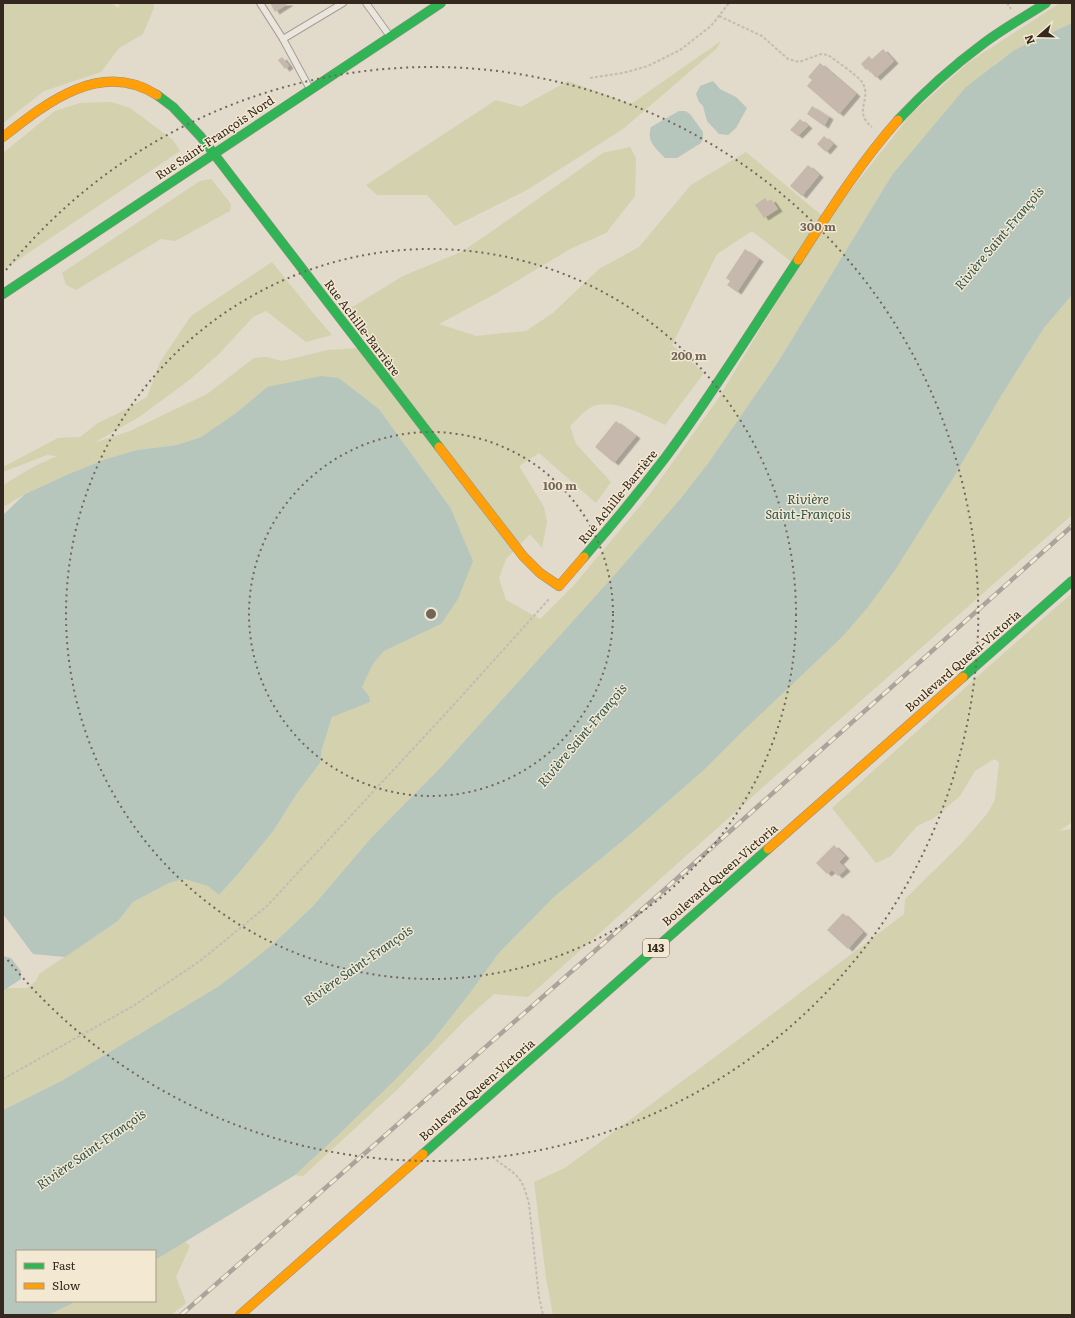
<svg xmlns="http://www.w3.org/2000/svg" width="1075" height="1318" viewBox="0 0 1075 1318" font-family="Literata,serif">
<defs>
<filter id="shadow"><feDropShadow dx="4.5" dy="2.5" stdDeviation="0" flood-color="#0004"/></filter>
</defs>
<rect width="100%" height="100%" fill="#e2dacb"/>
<g fill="#d3d1ae" fill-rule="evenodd">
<path d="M3,3H110L119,8L120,3H154V8L143,34L119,48L101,72L44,91L3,123Z"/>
<path d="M1060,3H1072V23L1014,50L996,63L892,175L778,362L709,462L681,498L618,571L442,766L371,838L313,906L273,944L248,964L219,986L63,1080L3,1110V992L6,988H27L36,981L39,974L118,921L133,902L169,883L184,879L208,886L219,895L239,873L274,830L296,795L320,763L322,749L332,717L369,696L362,687L373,664L384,651L441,624L450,507L379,409L339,378L267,387L236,413L201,437L177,445L137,450L106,459L71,473L25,494L3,507V485L35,466L57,456L47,455L3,472V467L58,438L80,437L98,423L117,414L147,397L160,362L191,316L272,262L313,313L332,335L306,342L266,311L253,317L218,355L188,381L139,417L94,443L130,431L207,394L254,358L266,357L282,361L328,350L377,347L349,309L403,276L461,252L488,234L603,153L630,147L636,158L635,196L606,233L570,249L495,294L439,324L476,336L526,331L553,313L599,269L639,247L691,185L746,152L827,220L912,113L969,62ZM752,231L798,267L718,399L650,494L575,584L540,619L506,600L499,578L506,559L530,534L542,548L547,522L544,507L519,466L539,453L596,503L611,482L576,444L570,426C576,421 582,413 588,409C609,395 645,415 665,425L704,373L672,345L717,254Z"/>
<path d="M721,41L716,49L623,129L527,190L455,226L427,195H377L366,185L496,100L521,107L568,81L631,104Z"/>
<path d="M111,102L130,108L173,140L180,151L3,270V153L55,111L80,103Z"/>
<path d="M211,179L231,204L230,211L175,241L161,239L76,290L66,285L62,273L200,181Z"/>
<path d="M1072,295V515L772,779L528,997L494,994L467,1018L398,1089L303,1176L295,1175L331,1142L395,1080L433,1040L470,993L499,953L554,897L625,839L705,769L745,729L955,475L1001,396L1044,328Z"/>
<path d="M1072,593V822L1059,831L1072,829V1315H553L546,1278L534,1182L565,1168L750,1031L904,914L905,899L961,844L987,814L995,800L999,762L994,759L975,771L960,796L934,818L917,826L891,856L876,863L832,808L986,669Z"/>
<path d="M184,1241L190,1246L176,1277L186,1303L171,1315H49L77,1301H155V1260Z"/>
</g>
<g fill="#b7c6bc">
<path d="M1072,23V295L1044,328L1001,396L955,475L895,570L868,607L842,637L745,729L705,769L625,839L554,897L499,953L470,993L433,1040L395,1080L331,1142L295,1175L155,1260V1251H17V1301H77L49,1315H3V1110L63,1080L219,986L248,964L273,944L313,906L371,838L442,766L618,571L681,498L709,462L778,362L892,175L966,87L1014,50Z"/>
<path d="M713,81L720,89L736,97L747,108L736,128L728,135L719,134L707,121L703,106L699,102L696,94L700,86Z"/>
<path d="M679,111H685L690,114L703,132V138L701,143L677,158H665C656,148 646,142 651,127Z"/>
<path d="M321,376L339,378L379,409L450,507L473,561L458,599L441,624L384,651L373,664L362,687L369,696L370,702L332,717L322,749L320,763L296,795L274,830L239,873L219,895L208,886L184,879L169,883L133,902L118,921L65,957L33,954L3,914V515L25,494L71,473L106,459L137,450L177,445L201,437L236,413L267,387Z"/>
<path d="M3,956L11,958L21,971V979L3,991Z"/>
</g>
<g fill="#c6b8ac" filter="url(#shadow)">
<path d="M270,3H289L275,12Z"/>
<path d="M883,49L894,61L876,78L868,69L866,70L861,64L869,56L872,59Z"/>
<path d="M282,57L289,66L285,69L278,60Z"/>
<path d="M820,63L856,94L839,114L807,86L812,80L808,77Z"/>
<path d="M812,106L829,117L824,126L807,114Z"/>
<path d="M800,119L808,126L798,136L790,130Z"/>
<path d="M824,136L833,144L826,152L817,144Z"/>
<path d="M808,165L819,175L802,196L790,186Z"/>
<path d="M765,198L768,202L771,199L778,209L764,218L755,205Z"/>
<path d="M745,249L759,259L737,292L727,285L730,281L726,278Z"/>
<path d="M616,421L636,436L614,463L595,447Z"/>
<path d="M834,845L845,856L839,862L846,869L838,876L832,870L827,874L816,863Z"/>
<path d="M843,913L863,932L848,949L827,930Z"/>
</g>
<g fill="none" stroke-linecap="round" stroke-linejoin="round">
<defs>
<g id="lane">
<path d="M260,3L283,39"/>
<path d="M366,3L389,35"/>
<path d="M310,89L283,39L343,3"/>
</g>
<g id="fast">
<path d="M157,95L173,107L201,137L439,447"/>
<path d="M898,120C924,92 953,66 984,43C1004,28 1026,16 1046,3"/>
<path d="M3,294L441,3"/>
<path d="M584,557C612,525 639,492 665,458C712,395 754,326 798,260"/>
<path d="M963,677L1072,581"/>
<path d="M423,1154L768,849"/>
</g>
<g id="slow">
<path d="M3,137C46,103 101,59 157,95"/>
<path d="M798,260C829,212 860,163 898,120"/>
<path d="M439,447L523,556L540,573L559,586L584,557"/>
<path d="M768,849L963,677"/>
<path d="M240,1315L423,1154"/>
</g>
</defs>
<use href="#lane" stroke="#a79f95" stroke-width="8"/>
<use href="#fast" stroke="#978f85" stroke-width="10"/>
<use href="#slow" stroke="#978f85" stroke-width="10"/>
<g stroke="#c3bcb4" stroke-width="2" stroke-dasharray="3 2" stroke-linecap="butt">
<path d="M1007,3L1011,9"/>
<path d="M719,16L762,36L788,59L799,62L821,54L828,55C835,60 858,76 862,82C873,99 852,111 872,127"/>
<path d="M590,78L623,73L648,66L680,50L711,26L729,3"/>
<path d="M3,1079L133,1006L200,961L267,906L449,710L550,598"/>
<path d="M496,1160C518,1176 522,1176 529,1204L539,1297L543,1315"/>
</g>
<use href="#lane" stroke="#eae6dd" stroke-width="6"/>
<use href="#fast" stroke="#30b455" stroke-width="9"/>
<use href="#slow" stroke="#ff9f0a" stroke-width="9"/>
<defs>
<path id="rail" d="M181,1315L663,891L1072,526"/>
</defs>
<use href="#rail" stroke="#aaa49d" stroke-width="4.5"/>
<use href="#rail" stroke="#f3e8d1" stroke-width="3" stroke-dasharray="9" stroke-linecap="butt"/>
</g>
<g fill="none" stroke="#72665b" stroke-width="2" stroke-dasharray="2 4">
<circle cx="431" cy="614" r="182"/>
<circle cx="431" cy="614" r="365"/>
<path d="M6 270A547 547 0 1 1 6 958"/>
</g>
<g text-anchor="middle" stroke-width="3" stroke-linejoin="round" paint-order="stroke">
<rect fill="#f3e8d1" stroke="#6e6254" stroke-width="1" x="643" y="939" width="26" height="18" rx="3"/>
<g font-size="11" font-weight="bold" fill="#35281e">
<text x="656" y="952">143</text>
</g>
<g font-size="12" fill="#35281e" stroke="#f3e8d1">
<text transform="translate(215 138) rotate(-34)" y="4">Rue Saint-François Nord</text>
<text transform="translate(362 328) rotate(53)" y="4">Rue Achille-Barrière</text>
<text transform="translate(618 497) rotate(-51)" y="4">Rue Achille-Barrière</text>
<text transform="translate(963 661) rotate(-41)" y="4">Boulevard Queen-Victoria</text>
<text transform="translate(720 875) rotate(-41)" y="4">Boulevard Queen-Victoria</text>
<text transform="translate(477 1090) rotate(-41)" y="4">Boulevard Queen-Victoria</text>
</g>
<g font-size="13" font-style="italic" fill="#2e544f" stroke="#f3e8d1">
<text transform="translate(999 238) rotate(-50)" y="5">Rivière Saint-François</text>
<text x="808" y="504">Rivière<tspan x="808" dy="15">Saint-François</tspan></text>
<text transform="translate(582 735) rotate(-50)" y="5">Rivière Saint-François</text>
<text transform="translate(358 965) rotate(-35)" y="5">Rivière Saint-François</text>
<text transform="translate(91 1149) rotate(-35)" y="5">Rivière Saint-François</text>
</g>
</g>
<circle cx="431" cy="614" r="6" fill="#72665b" stroke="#f3e8d1" stroke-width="2"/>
<g font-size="12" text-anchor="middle" font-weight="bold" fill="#72665b" stroke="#f3e8d1" stroke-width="3" stroke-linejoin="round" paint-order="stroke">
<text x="818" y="231">300 m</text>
<text x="689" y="360">200 m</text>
<text x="560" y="490">100 m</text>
</g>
<rect width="1075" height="1318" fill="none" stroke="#35281e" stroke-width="8"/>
<rect x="16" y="1250" width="140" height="52" fill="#f3e8d1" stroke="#a79b89"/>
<rect x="24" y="1263" width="20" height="6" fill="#30b455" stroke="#a79b89"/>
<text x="52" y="1270" font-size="12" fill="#35281e">Fast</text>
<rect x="24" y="1283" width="20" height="6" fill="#ff9f0a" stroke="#a79b89"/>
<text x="52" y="1290" font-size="12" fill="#35281e">Slow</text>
<g transform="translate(1039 36) rotate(250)" stroke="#f3e8d1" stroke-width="3" paint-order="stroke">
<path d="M0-3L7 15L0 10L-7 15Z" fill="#35281e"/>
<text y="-6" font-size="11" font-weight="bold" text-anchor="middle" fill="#35281e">N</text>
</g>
</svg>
